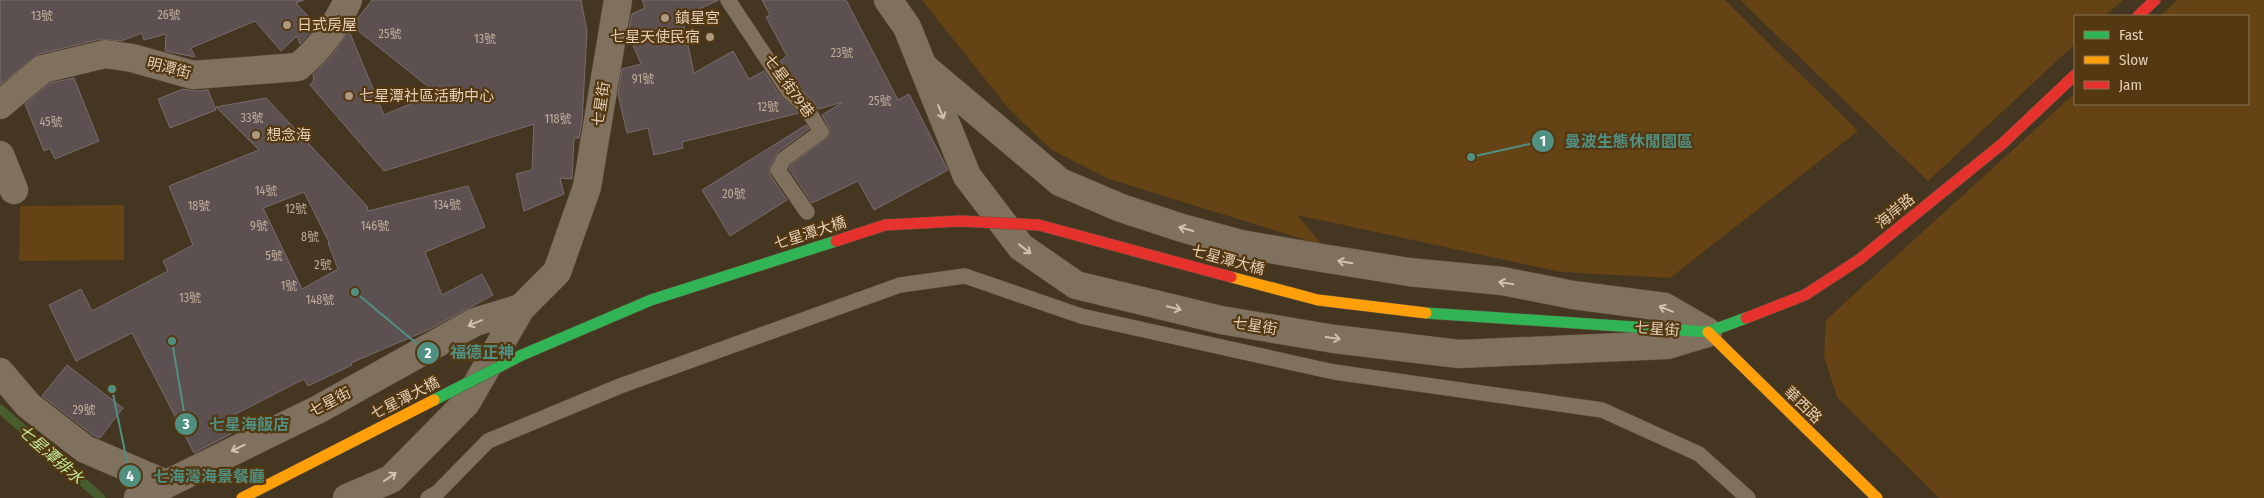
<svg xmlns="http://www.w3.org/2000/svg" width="2264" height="498" viewBox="0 0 2264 498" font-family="'Fira Sans Condensed','Noto Sans TC',sans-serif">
<rect width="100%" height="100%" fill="#453621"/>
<g fill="#654314">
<path d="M922,0H1725L1858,131L1670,278L1561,272L1297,215L1322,245L1109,179L1052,150L1009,109Z"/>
<path d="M1740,0H2123L2105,16H2075V44L1928,181Z"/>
<path d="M2177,0H2264V498H1939L1837,397L1824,356L1826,320L2075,93V104H2248V16H2160Z"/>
<path d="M124,205V260L19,261L20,206Z"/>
</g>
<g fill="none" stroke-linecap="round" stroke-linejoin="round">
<path stroke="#475d2d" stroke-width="9" d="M0,409L101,498"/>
</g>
<g fill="#5d5050" stroke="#786c6c" fill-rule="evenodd">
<path d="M0,0H304L296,3L316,25L300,44L297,36L281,51L255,21L191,48L195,57L165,51L166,34L144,40L142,33L121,41L101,39L39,54L0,85Z"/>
<path d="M372,0H581L587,31L582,122L579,138H574L572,179L560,178L564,194L524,211L516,174L532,170L534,124L384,171L310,85L314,80L313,75L332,55L349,31L384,115L436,93L352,26Z"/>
<path d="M642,0H719L682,17L694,73L733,51L749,79L764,71L781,97L799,113L682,142L683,148L654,155L648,128L627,133L618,94L622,69L641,64L628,33L632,14L645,8Z"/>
<path d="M762,0H846L898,100L909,94L948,170L874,210L858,181L812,203L789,169L791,165L829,136V128L822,115L843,102L818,109L812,100L796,86L780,61L787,56L766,17L770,15Z"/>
<path d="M74,78L99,141L55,159L50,148L44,151L25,104L50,83Z"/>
<path d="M183,89L194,91L208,90L216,110L170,128L158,99Z"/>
<path d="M266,98L367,206L368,211L468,186L485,227L425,252L442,295L482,274L493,295L430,329L351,363L352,365L308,386L304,379L224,420L231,434L194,453L132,333L76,361L49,305L81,289L92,311L168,271L163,261L193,245L169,186L259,150L216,107ZM304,192L329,242L328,243L338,269L302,289L263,208Z"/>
<path d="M806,125L809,129L778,152L770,166V175L787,200L730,236L702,190Z"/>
<path d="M67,365L123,408L100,438L93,435L42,396Z"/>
</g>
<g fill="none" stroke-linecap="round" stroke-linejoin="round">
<defs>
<g id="lane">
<path d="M728,0L789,92L806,107L821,132L784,159L778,170L807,212"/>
<path d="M428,498L438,492L488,441L620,386L900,285L965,276L1081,316L1334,372L1602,410L1699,454L1748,498"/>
</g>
<g id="street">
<path d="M888,0L907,27L967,176L1021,247L1076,285L1221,320L1334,339L1459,354L1667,345L1707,333"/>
<path d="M926,69L1060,182L1121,208L1182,228L1241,244L1322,258L1409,272L1502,281L1573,295L1665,307L1708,332"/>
<path d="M0,105L43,69L105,54L132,58L193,75L298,67C319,50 337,25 348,0"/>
<path d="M0,155L14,190"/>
<path d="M0,372L28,405L85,449L166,484"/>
<path d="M138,498L319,409L475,322L521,308"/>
<path d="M347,498L391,479L466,403L521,308L557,272L587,187L618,0"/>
</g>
<path id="fast" d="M1426,313L1708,332L1746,318"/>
<path id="slow" d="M1708,332L1877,498"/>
<g id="jam">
<path d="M2138,16L2155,0"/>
<path d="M1746,318L1805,295L1860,259L2002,144L2075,75"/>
</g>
</defs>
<use href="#lane" stroke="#615442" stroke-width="16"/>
<use href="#street" stroke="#615442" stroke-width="29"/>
<use href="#fast" stroke="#615442" stroke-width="12"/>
<use href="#slow" stroke="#615442" stroke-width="12"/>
<use href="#jam" stroke="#615442" stroke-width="12"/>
<use href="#lane" stroke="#7f715e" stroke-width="15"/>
<use href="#street" stroke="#7f715e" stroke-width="28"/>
<use href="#fast" stroke="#30b455" stroke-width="11"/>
<use href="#slow" stroke="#ff9f0a" stroke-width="11"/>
<use href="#jam" stroke="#e5322d" stroke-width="11"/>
<defs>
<path id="fast-bridge" d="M434,400L522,355L651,300L836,241"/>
<g id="slow-bridge">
<path d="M1231,277L1318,300L1426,313"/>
<path d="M242,498L434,400"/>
</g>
<path id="jam-bridge" d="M836,241L885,225L960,221L1039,225L1231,277"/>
</defs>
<use href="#fast-bridge" stroke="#615442" stroke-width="12" stroke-linecap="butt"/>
<use href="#slow-bridge" stroke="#615442" stroke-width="12" stroke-linecap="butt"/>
<use href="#jam-bridge" stroke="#615442" stroke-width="12" stroke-linecap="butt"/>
<use href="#fast-bridge" stroke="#30b455" stroke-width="11"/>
<use href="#slow-bridge" stroke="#ff9f0a" stroke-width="11"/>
<use href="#jam-bridge" stroke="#e5322d" stroke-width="11"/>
</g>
<defs><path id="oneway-shaft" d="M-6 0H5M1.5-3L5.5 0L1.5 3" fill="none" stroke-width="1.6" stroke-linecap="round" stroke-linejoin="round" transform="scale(1.25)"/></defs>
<g stroke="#d4c0a8">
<use href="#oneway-shaft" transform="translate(941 112) rotate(68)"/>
<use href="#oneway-shaft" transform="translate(1186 229) rotate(-164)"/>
<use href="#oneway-shaft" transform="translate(1025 249) rotate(38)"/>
<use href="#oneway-shaft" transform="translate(1345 262) rotate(-171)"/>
<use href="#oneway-shaft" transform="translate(1506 283) rotate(-170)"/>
<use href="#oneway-shaft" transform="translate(1174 308) rotate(14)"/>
<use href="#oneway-shaft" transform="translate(1666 309) rotate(-158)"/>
<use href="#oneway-shaft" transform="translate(475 323) rotate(157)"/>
<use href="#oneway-shaft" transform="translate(1333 338) rotate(8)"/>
<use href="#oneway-shaft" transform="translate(238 448) rotate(154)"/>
<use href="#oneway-shaft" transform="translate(390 477) rotate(-35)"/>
</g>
<g fill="#ac9981" stroke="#543812" stroke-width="2">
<circle cx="665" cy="18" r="5"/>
<circle cx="287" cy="25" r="5"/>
<circle cx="710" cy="37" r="5"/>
<circle cx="349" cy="96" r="5"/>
<circle cx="256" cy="135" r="5"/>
</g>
<g text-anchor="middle" stroke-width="4.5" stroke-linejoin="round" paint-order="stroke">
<g font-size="12" fill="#c2ae9c">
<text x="169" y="19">26號</text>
<text x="42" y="20">13號</text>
<text x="390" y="38">25號</text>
<text x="485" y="43">13號</text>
<text x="842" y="57">23號</text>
<text x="643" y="83">91號</text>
<text x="880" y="105">25號</text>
<text x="768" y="111">12號</text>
<text x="252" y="122">33號</text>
<text x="558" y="123">118號</text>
<text x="51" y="126">45號</text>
<text x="266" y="195">14號</text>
<text x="734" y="198">20號</text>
<text x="447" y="209">134號</text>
<text x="199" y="210">18號</text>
<text x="296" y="213">12號</text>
<text x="259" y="230">9號</text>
<text x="375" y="230">146號</text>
<text x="310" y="241">8號</text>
<text x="274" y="260">5號</text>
<text x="323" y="269">2號</text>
<text x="289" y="290">1號</text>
<text x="190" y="302">13號</text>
<text x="320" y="304">148號</text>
<text x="84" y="414">29號</text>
</g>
<g font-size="15" fill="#e3ceb5" stroke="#543812" text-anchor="start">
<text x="675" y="23">鎮星宮</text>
<text x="297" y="30">日式房屋</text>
<text x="700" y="42" text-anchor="end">七星天使民宿</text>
<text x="359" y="101">七星潭社區活動中心</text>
<text x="266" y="140">想念海</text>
</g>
<g font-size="15" fill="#e3ceb5" stroke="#543812">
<text transform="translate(169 68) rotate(14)" y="5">明潭街</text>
<text transform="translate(789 86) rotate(54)" y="5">七星街79巷</text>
<text transform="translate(601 104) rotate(-81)" y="5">七星街</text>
<text transform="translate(1895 211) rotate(-39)" y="5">海岸路</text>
<text transform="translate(810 233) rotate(-18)" y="5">七星潭大橋</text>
<text transform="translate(1228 260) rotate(15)" y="5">七星潭大橋</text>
<text transform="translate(1255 326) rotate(9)" y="5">七星街</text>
<text transform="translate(1657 329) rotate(4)" y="5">七星街</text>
<text transform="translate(405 398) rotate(-27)" y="5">七星潭大橋</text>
<text transform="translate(330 402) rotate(-28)" y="5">七星街</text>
<text transform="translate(1803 405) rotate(44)" y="5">華西路</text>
</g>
<g font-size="16" font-style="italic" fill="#c0ea9b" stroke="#543812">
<text transform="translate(51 454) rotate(41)" y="6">七星潭排水</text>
</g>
</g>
<path fill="none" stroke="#4f9083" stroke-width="2" d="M1471 157L1543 141M355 292L428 353M172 341L186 424M112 389L130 476"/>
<g fill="#4f9083" stroke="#543812" stroke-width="2">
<circle cx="1471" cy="157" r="5"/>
<circle cx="355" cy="292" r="5"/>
<circle cx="172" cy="341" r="5"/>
<circle cx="112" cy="389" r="5"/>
<circle cx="1543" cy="141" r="12"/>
<circle cx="428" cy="353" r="12"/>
<circle cx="186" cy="424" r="12"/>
<circle cx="130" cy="476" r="12"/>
</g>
<g font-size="15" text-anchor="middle" font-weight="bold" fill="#fff">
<text x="1543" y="146">1</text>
<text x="428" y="358">2</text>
<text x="186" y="429">3</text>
<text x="130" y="481">4</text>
</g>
<g font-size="16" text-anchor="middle" font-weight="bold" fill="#4f9083" stroke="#543812" stroke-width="4.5" stroke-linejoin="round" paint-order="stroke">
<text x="1629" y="147">曼波生態休閒園區</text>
<text x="482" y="358">福德正神</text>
<text x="249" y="430">七星海飯店</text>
<text x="209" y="482">七海灣海景餐廳</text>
</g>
<rect x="2074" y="15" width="175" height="90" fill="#543812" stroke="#8d7453"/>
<rect x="2084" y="31" width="25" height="8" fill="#30b455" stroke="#8d7453"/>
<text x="2119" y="40" font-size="15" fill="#e3ceb5">Fast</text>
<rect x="2084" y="56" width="25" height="8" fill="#ff9f0a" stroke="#8d7453"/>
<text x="2119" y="65" font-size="15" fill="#e3ceb5">Slow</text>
<rect x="2084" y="81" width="25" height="8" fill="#e5322d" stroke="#8d7453"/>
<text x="2119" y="90" font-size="15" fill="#e3ceb5">Jam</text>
</svg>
